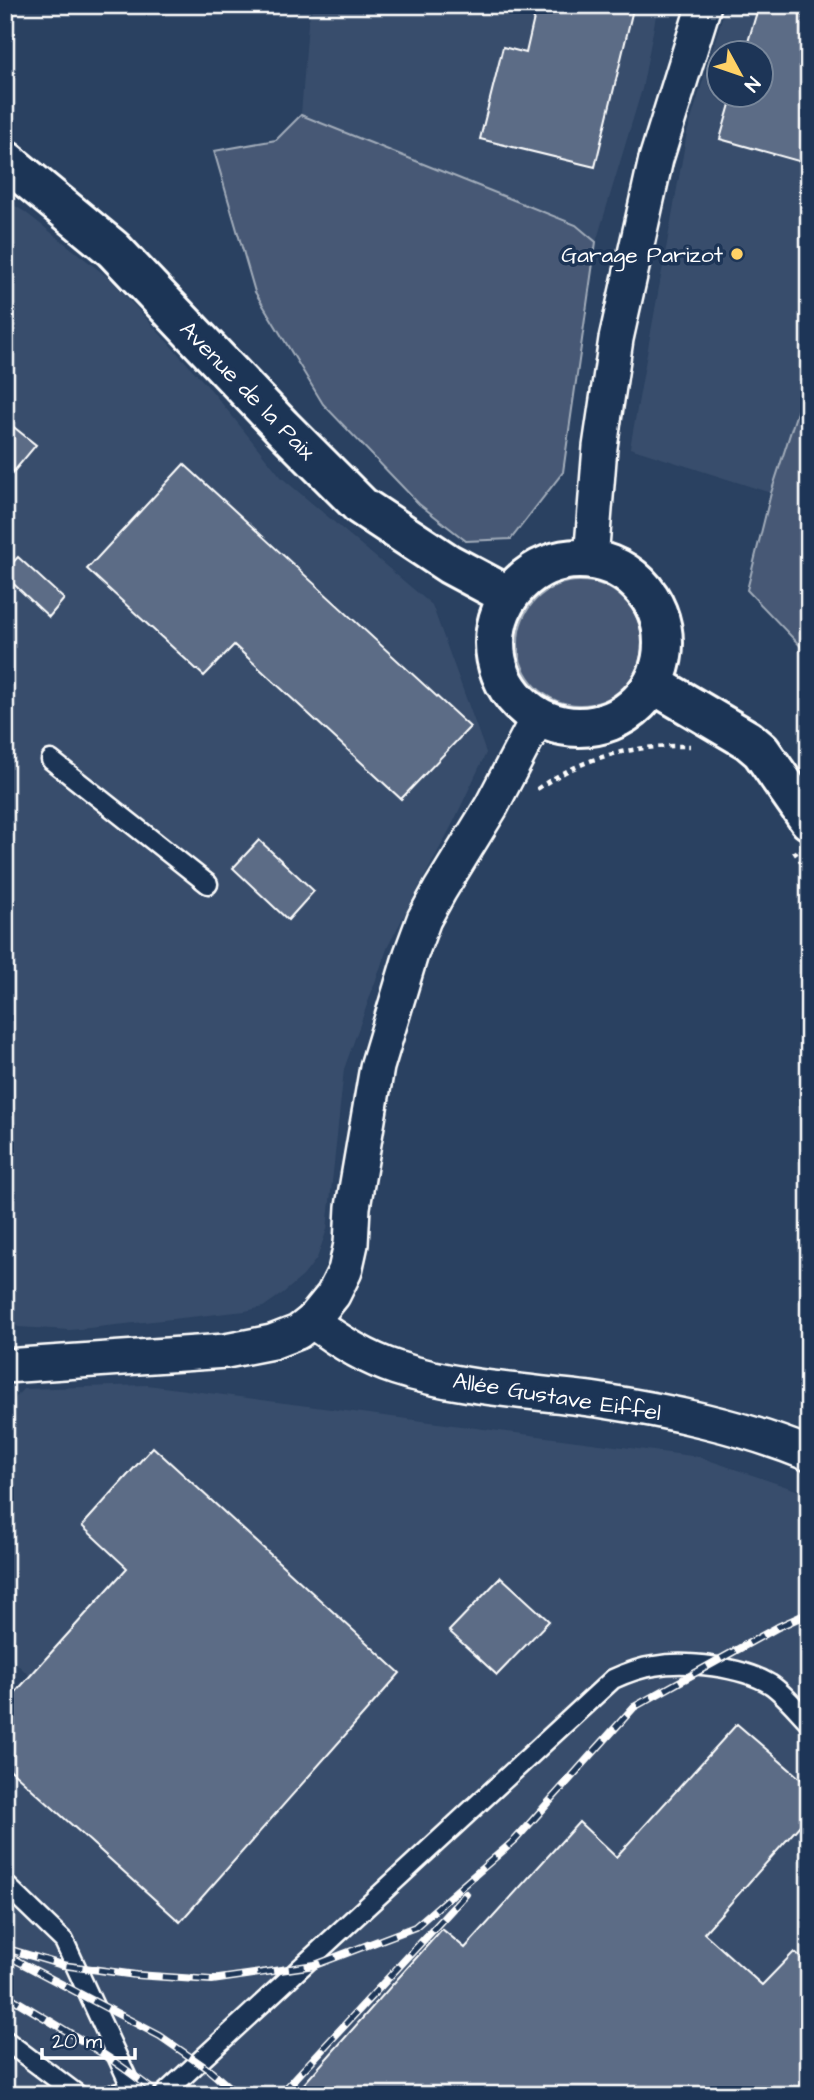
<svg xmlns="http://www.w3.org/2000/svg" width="814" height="2100" viewBox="0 0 814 2100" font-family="'Architects Daughter',sans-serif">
<rect width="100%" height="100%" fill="#2a4161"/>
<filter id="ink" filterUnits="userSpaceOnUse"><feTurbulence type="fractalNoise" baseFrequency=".0143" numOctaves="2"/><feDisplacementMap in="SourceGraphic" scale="14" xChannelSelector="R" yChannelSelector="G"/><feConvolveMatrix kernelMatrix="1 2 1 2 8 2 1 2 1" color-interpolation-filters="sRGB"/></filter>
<g filter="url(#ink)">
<g fill="#394e6c" fill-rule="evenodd">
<path d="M313,5H658L642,89L596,242L576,225L301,115L308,23Z"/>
<path d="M726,5H809V375L771,493L630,448L687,133ZM720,52H762V94H720Z"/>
<path d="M5,200L25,212L110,279L211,390L282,478L432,605L486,753L453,823L388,946L344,1069L327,1229L317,1258L303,1276L283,1293L263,1307L245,1311L70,1330L18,1327L5,1314Z"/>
<path d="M147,1385L699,1457L799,1491L809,1497V2095H5V1704L30,1676L5,1653V1410L23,1389Z"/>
</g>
<g fill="#465975" stroke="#a2acba" stroke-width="2">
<path d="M301,115L576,225L596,242L563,472L511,539L466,541L419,504L323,404L255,292L214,151L276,140Z"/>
<path d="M809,375V655L747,590L771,493Z"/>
<circle cx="580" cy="643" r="62"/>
</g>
<g fill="#5b6c86" stroke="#fff" stroke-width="2">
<path d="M537,5H634L595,167L480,139L503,47L526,53Z"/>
<path d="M759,5H768L809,16V164L720,139L733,94H762V52H745Z"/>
<path d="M5,420L36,445L5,482Z"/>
<path d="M184,464L470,727L401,799L234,645L204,676L87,569Z"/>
<path d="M18,557L64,599L49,617L5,576V571Z"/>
<path d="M259,840L314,891L288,920L233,868Z"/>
<path d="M153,1447L400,1673L180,1922L5,1765V1704L127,1568L82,1526Z"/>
<path d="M501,1577L549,1621L497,1675L449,1631Z"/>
<path d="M737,1724L809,1786V1815L704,1933L762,1985L794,1952L809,1965V2095H294L442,1929L465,1948L579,1822L616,1857Z"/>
</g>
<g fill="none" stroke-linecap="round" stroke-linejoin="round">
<defs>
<g id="lane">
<path d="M51,760L208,884"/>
<path d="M5,1884L64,1941L134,2093"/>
<path d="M5,2040L78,2095"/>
<path d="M111,2095L123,2092L139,2095"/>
<path d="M163,2095L613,1679C626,1673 639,1668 654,1666C686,1660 742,1667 770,1684C784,1693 797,1710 809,1722"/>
</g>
<g id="street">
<path d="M591,559L600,447L616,339L656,159L704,5"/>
<path d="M312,1321C338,1341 365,1358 396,1368C460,1389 531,1391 597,1400C669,1411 741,1426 809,1454"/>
<path d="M5,1366L226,1351L272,1342L298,1332L312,1321L333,1295L345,1271L351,1244L353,1207L377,1067L411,954L424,919L440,890L491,807L538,717"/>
</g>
<g id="secondary">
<path d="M5,160L113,249L282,427L361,506L449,564L509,596"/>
<circle cx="579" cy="643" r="84"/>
<path d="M653,684L748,740L761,751L809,820"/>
</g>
</defs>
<use href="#lane" stroke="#fff" stroke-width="23"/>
<use href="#street" stroke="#fff" stroke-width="38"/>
<use href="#secondary" stroke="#fff" stroke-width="44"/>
<g stroke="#fff" stroke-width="4.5" stroke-dasharray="5 5" stroke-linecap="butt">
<path d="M481,622L495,640"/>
<path d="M537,789C585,756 633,745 690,746"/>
<path d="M794,851L809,873"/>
</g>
<use href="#lane" stroke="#1d3557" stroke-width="18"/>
<use href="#street" stroke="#1d3557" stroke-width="33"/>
<use href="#secondary" stroke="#1d3557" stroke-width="38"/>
<defs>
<g id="rail">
<path d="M5,1948L62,1965L136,1975L212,1980L315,1965L415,1927L515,1840L634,1707L778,1627L809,1613"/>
<path d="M8,1956L160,2036L209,2070L238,2095"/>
<path d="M5,1994C59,2027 109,2054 159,2095"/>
<path d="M280,2095L466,1894"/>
</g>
</defs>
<use href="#rail" stroke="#fff" stroke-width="8"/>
<use href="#rail" stroke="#1d3557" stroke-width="5" stroke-dasharray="16" stroke-linecap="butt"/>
</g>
</g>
<circle fill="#ffd166" stroke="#1d3557" stroke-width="2.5" cx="737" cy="254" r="7"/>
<g text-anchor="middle" stroke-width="7" stroke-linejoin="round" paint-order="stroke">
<g font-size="23" fill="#fff" stroke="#1d3557" text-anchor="end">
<text x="723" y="262">Garage Parizot</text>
</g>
<g font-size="23" fill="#fff" stroke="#1d3557">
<text transform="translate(248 390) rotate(46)" y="8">Avenue de la Paix</text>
<text transform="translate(557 1396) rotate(9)" y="8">Allée Gustave Eiffel</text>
</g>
</g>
<rect width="814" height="2100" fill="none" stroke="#1d3557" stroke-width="28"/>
<rect x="14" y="14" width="786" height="2072" fill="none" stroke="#fff" stroke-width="2.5" filter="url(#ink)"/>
<g transform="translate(740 74) rotate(130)"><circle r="33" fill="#1d3557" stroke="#77869a" stroke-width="2"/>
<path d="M0-5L12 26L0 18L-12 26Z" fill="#ffd166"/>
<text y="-10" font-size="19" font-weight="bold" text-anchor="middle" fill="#ffffff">N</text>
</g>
<path d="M42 2048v10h93v-10" fill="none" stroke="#ffffff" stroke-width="3.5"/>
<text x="52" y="2048" font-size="21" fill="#ffffff" stroke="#1d3557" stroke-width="5" paint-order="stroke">20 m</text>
</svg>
